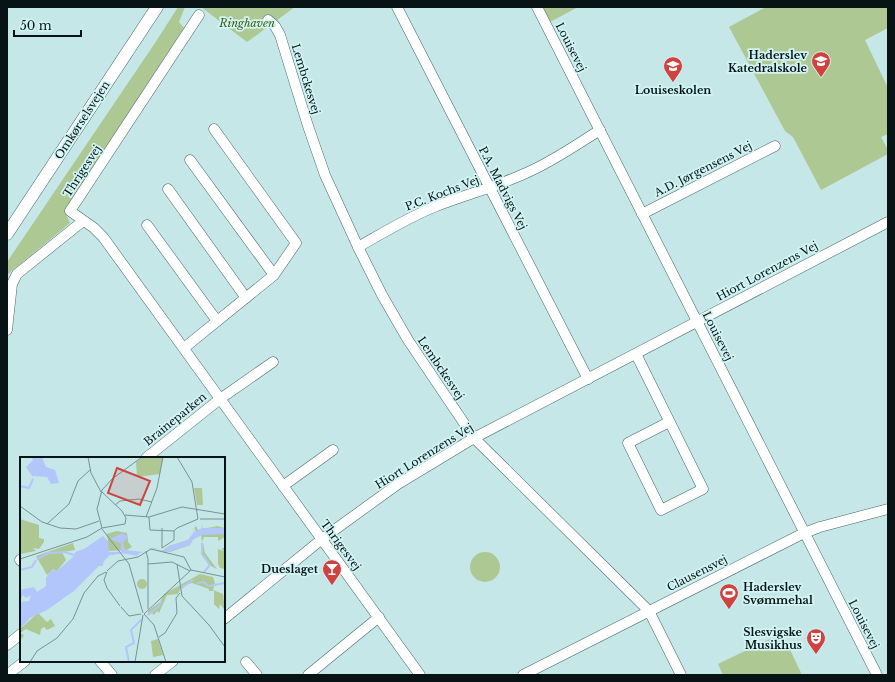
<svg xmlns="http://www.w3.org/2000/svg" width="895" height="682" viewBox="0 0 895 682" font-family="'Libre Baskerville',serif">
<rect width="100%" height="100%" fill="#c5e7e8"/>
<g fill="#adc893">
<path d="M178,7H185L179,22L184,28L65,212L70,223L8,274L7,288V262L157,40Z"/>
<path d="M201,7H295L247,42Z"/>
<path d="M543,7H578L550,22Z"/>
<path d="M766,7H888V28L865,40L888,88V134L881,137L888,150V154L821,190L793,137L785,131L729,27Z"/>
<circle cx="485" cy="567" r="15"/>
<path d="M782,633L802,675H723L718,664Z"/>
</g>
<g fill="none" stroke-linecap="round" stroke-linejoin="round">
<defs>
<g id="minor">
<path d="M397,7L588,379"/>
<path d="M537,7L877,675"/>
<path d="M199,15L70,211L94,228L103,237L420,675"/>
<path d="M268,20L275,26L280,35L308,126L325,175L358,247L382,295L408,340L474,438L649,611L681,675"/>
<path d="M190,160L274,275"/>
<path d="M168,189L246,298"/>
<path d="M642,214L775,146"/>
<path d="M147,225L217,321"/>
<path d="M358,247C383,233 407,218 434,207C464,195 496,187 526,173C552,162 576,145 600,130"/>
<path d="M7,330L12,284L17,274L83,221"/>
<path d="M184,348L274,275L296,243L214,129"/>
<path d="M636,354L703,489L661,510L628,443L669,422"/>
<path d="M146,458L220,399L273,362"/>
<path d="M283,486L333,450"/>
<path d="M21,559L20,560L21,561"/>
<path d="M224,619L322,539L398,484L474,438L888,222"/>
<path d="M7,645L21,634"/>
<path d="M100,661L112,675"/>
<path d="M246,662L257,675"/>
<path d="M7,675L25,661"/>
<path d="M155,675L173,661"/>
<path d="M308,675L379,617"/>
<path d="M523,675L804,533L820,527L888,509"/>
</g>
<path id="major" d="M7,234L157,7"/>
</defs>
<use href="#minor" stroke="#486768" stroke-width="11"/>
<use href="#major" stroke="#486768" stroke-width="13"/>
<use href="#minor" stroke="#fff" stroke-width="10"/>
<use href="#major" stroke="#fff" stroke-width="12"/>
</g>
<defs>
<symbol id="school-pin" viewBox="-11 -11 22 30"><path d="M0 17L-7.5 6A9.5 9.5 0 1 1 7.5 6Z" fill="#d1423f" stroke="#d2f4f5"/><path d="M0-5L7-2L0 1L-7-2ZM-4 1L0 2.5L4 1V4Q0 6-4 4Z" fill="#fff"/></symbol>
<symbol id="bar-pin" viewBox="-11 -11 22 30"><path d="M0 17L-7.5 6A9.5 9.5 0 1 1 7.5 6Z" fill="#d1423f" stroke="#d2f4f5"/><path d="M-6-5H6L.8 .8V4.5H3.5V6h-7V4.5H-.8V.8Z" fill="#fff"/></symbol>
<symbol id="stadium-pin" viewBox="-11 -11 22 30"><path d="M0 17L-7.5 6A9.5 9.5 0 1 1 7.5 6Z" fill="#d1423f" stroke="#d2f4f5"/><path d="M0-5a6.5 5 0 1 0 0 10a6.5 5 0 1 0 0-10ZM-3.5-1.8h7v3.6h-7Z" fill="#fff"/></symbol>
<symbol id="theatre-pin" viewBox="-11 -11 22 30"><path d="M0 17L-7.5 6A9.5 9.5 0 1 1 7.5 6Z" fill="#d1423f" stroke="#d2f4f5"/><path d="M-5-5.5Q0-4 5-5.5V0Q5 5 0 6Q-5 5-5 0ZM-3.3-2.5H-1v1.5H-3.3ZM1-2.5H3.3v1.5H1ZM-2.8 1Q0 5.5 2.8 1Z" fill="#fff"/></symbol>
</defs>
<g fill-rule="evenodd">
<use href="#school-pin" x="810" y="50" width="22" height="30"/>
<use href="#school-pin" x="662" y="55" width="22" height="30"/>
<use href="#bar-pin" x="321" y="558" width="22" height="30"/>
<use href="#stadium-pin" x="718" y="582" width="22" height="30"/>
<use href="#theatre-pin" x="805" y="627" width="22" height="30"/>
</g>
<g text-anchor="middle" stroke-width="3.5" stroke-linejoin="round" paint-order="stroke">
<g font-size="11" font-style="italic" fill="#3c5b0c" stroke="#d2f4f5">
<text x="247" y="27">Ringhaven</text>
</g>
<g font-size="11" fill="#071314" stroke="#d2f4f5">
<text transform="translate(571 47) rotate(63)" y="4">Louisevej</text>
<text transform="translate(306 79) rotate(73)" y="4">Lembckesvej</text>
<text transform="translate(82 120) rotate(-57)" y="4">Omkørselsvejen</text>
<text transform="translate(703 169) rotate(-27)" y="4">A.D. Jørgensens Vej</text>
<text transform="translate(82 171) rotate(-57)" y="4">Thrigesvej</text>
<text transform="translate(503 188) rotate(63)" y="4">P.A. Madvigs Vej</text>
<text transform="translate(442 193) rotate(-21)" y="4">P.C. Kochs Vej</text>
<text transform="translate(767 271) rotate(-28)" y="4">Hiort Lorenzens Vej</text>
<text transform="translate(718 336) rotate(63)" y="4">Louisevej</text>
<text transform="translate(441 368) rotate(56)" y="4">Lembckesvej</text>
<text transform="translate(175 419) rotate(-39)" y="4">Braineparken</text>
<text transform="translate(424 456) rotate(-32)" y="4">Hiort Lorenzens Vej</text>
<text transform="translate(341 545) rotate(54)" y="4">Thrigesvej</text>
<text transform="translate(697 573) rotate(-27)" y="4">Clausensvej</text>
<text transform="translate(864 624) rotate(63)" y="4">Louisevej</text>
</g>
<g font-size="11" font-weight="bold" fill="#071314" stroke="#d2f4f5" text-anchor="end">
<text x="807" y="59">Haderslev<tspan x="807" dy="13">Katedralskole</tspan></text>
<text x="673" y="94" text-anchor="middle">Louiseskolen</text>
<text x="318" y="573">Dueslaget</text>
<text x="743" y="591" text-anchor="start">Haderslev<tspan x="743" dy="13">Svømmehal</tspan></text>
<text x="802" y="636">Slesvigske<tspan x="802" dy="13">Musikhus</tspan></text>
</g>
</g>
<g transform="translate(20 457)">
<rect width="205" height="205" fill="#c5e7e8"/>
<path d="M123,0H143L140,17L117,20L116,5ZM174,31H182L183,48H177ZM0,62L19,68V81L24,82V85L19,92L13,91L16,94L0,97ZM176,69L178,73L197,69L205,71V80L198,84V80H184L182,85L181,78L173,82L170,88L150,95L142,94L149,89L168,83L176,74L174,71ZM97,74L107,76L108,85L112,90L107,93L88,94V82L86,77ZM53,86L55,93L42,95L46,103L37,114L33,112L27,118L16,99ZM183,86L185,96L197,112L189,108L181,97ZM201,91H205V112L200,111L198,107V92L204,94ZM180,117L193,120L195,126L193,133L203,137L205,153L200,147L199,152L194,147V134H189V132L172,126L162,129L158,137L147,138L139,156L137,154L134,158L132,156L128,158V154L140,145L144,137ZM117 127a5 5 0 1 1 10 0a5 5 0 1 1-10 0ZM18,156L27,165L31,162L35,169L27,173L24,170L21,172L20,178L6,172L0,176L4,178L2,182L0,178V172ZM138,182L143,198L133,200L131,184Z" fill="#adc893"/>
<path d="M11,0H22L26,10L35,13L39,26L31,27L27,20L12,19L6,10L13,3ZM181,67L183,71H205V77L182,78L172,83L170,88L145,96L137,92H127L124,95L120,96L117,99L102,96L90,98L54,134L27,153L10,161L0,172V145L9,144L11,138L6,141L3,138L0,144V133L14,130L17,135L26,129V121L30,115L34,112L37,114L54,99L55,95L64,92L83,79L88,84L89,95H102V87L90,82L102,76L107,79L103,87L105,93L124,95L127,92L135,91L143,94L149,89L168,83L174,75L172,71L175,75L182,71Z" fill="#b2c6fb"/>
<path fill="none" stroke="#b2c6fb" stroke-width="2" d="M0,29L9,31L13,22M182,86V97L190,108L184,115M102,96V86L107,79M17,102L28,96L45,95L54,98M0,113L12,110L16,103M177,126L184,125L188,129M189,129L205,126M160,132L173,123M0,151L23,141L69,105L87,97M128,158L138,150L142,144M0,162L37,138L74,108H82L83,102L88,97L99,96M109,205L106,190L114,186L111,173L122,162"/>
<path fill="none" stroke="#799293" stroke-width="1" d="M68,0L71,16L81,35M157,0L172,25L178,62M82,35L102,54L106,61L105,67L82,71M95,48L100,44L119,42L132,45M0,49L22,65L40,71L56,72L79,64M105,58L129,60L162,50L205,57M126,60L137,31L143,0M129,60L130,73M180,62H205M27,67L49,47L58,24L70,13M82,71L77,52L82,33L92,22L122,0M142,71V91M82,72L109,107L123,156M130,73L154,74M142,91L154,83V74L157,71L178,62M126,94L128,102V152M0,102L67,80L82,71M128,107L152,105L170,114M157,107L162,139L189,168L205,190M171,113L205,120M87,114L98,104L118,100L131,92L164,100L171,113M87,115L84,123L87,131L100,149M101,150L109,159L121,157M124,157L171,113M124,157L134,168L146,205M139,180L145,176L157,156L156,141L160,136M10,205L17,194L37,181L53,162L64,136L78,119L86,115M115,205L123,158"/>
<path fill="#d1423f" fill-opacity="0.15" stroke="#d1423f" stroke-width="2" d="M97,11L130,24L120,48L88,36Z"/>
<rect width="205" height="205" fill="none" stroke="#071314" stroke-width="2"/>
</g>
<rect width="895" height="682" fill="none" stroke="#071314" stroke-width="16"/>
<path d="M14 30v6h67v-6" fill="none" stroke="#071314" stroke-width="2"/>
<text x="20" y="30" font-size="12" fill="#071314" stroke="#d2f4f5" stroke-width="3" paint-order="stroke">50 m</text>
</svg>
